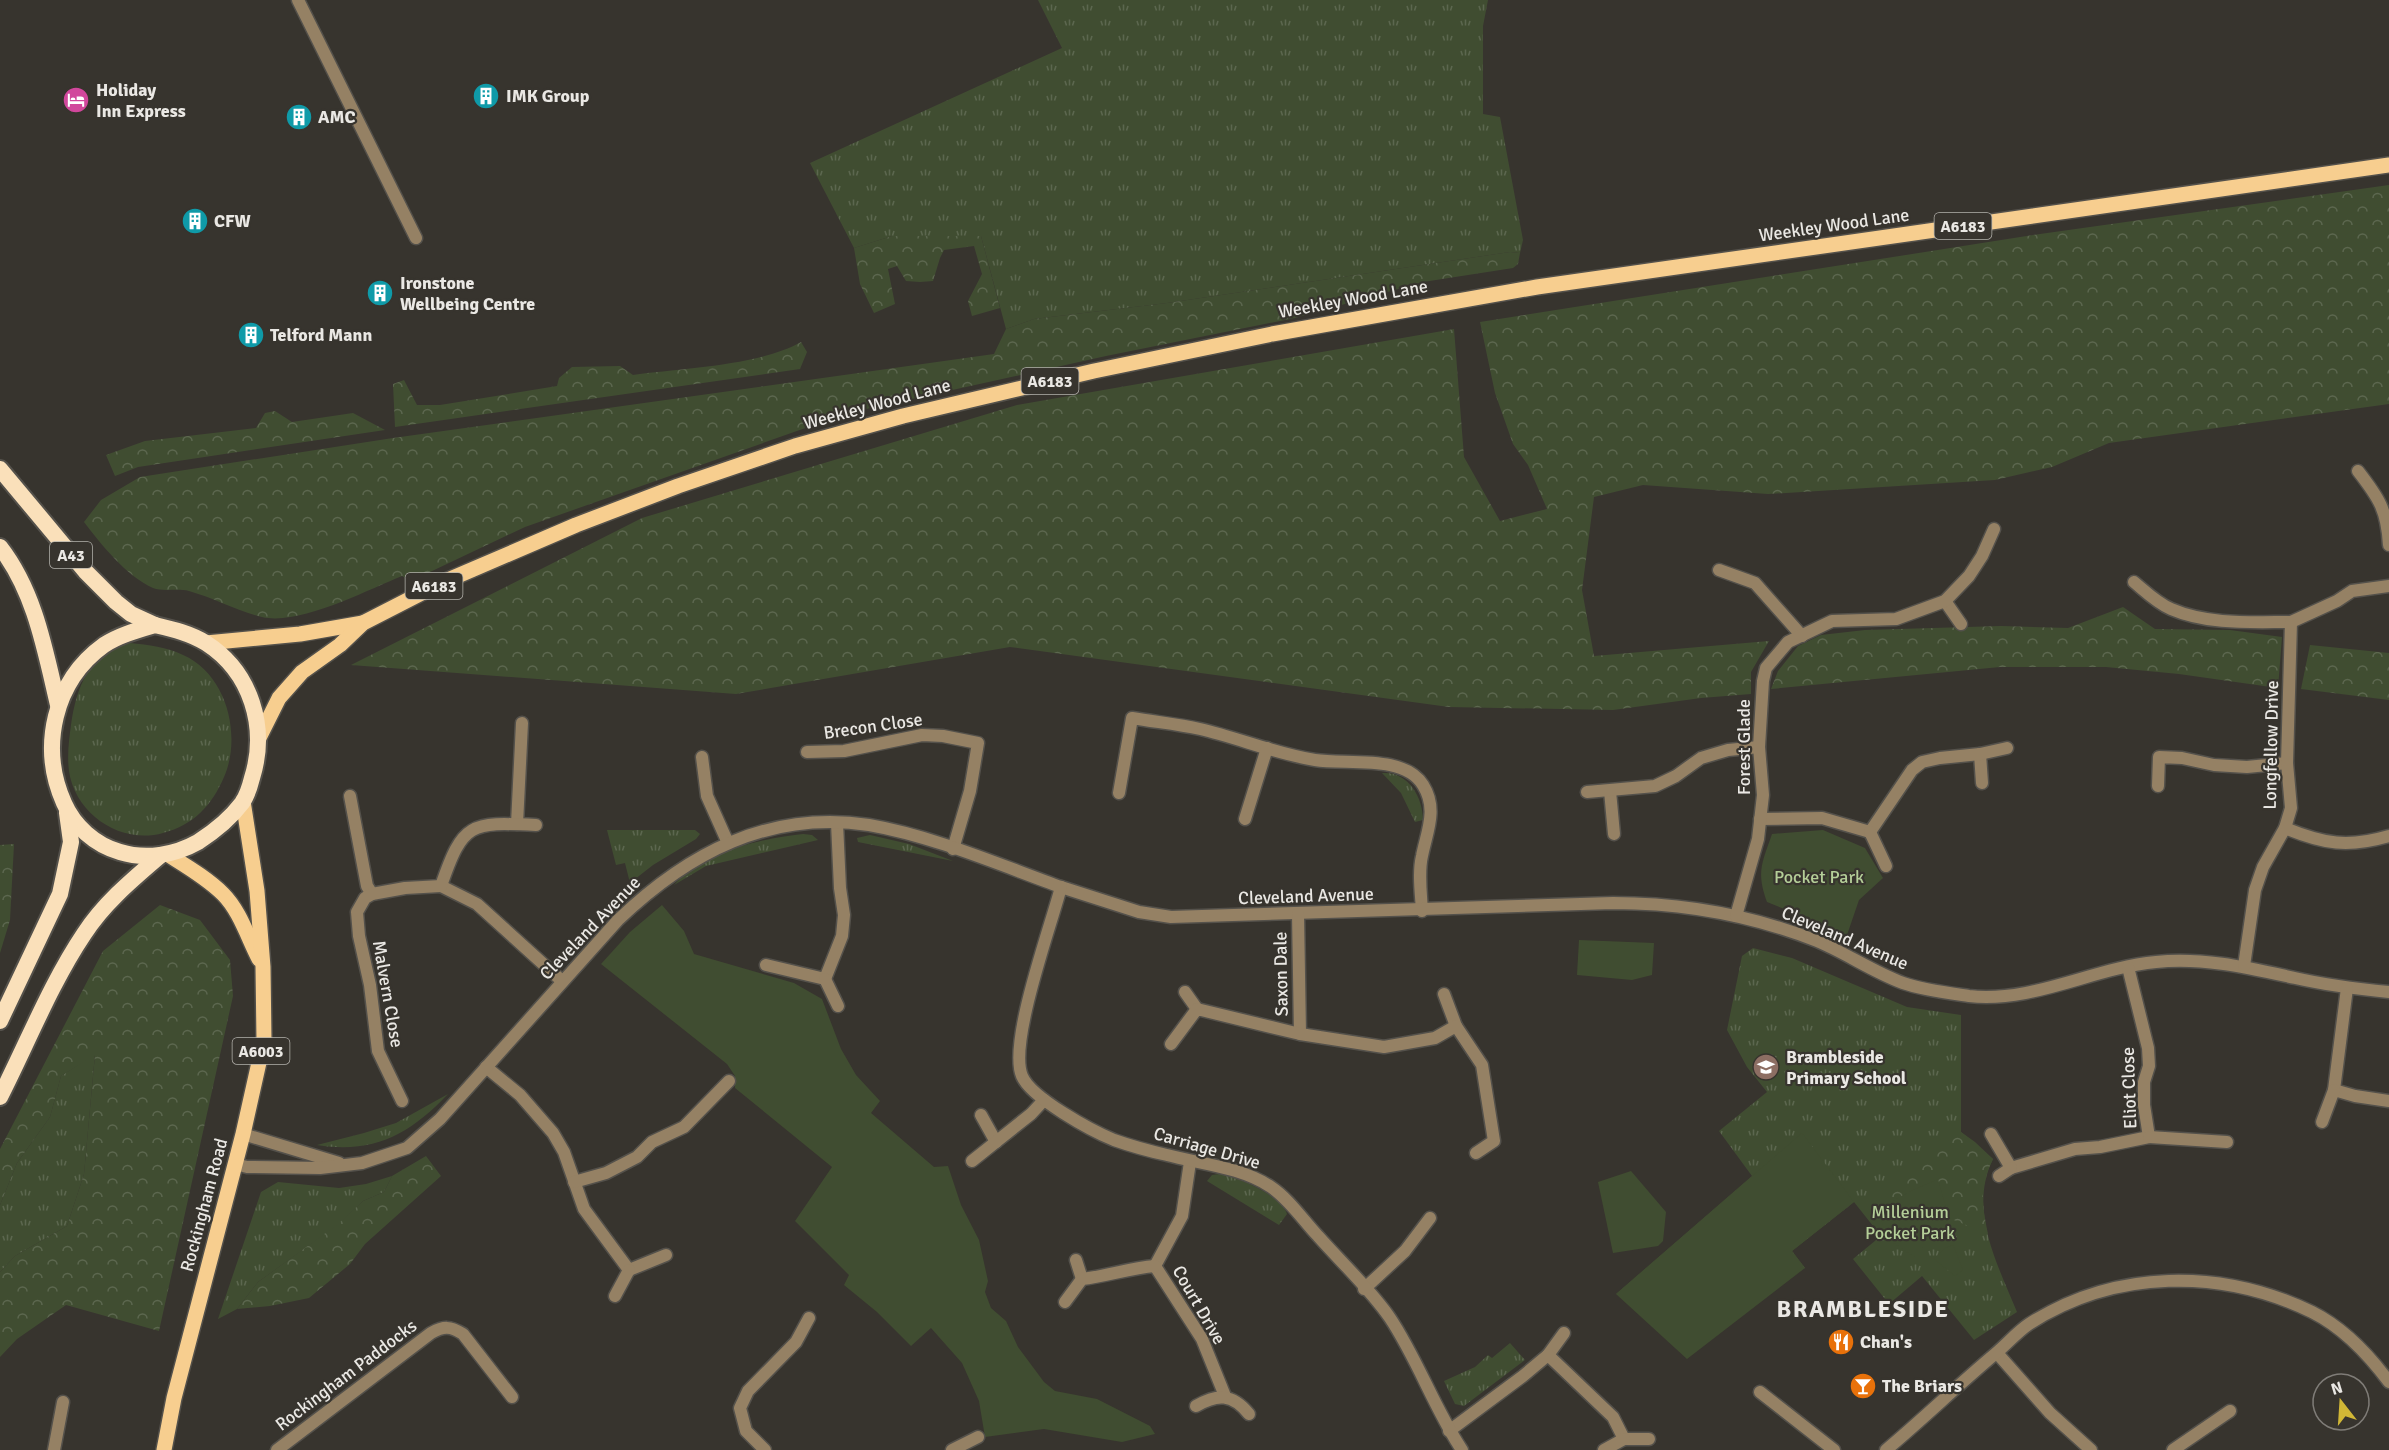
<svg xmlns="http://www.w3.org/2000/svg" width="2389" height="1450" viewBox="0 0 2389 1450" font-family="Signika,sans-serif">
<defs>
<pattern id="grass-tufts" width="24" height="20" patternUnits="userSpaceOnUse" patternTransform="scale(1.5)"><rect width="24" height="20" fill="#404d31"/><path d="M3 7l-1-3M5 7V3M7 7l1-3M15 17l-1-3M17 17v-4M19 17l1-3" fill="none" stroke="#5c674f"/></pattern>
<pattern id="forest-crowns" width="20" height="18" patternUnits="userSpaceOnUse" patternTransform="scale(1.5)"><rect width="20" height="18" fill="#404d31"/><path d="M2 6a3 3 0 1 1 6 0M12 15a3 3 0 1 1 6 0" fill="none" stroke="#5c674f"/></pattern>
</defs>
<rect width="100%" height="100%" fill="#37342e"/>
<g fill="url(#grass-tufts)">
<path d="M1038,0H1488L1483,26V114L1500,117L1523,240L1520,253L1510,252L1167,303L1034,319L1006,329L981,236H892L854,248L810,163L1062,48Z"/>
<path d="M130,643C148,645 167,647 183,655C227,674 242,736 224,777C212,805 194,825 163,833C121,845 75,814 69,771C67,755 69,740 71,725C77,685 88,656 130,643Z"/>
<path d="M1382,773C1408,771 1423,797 1423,820L1415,822L1401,793Z"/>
<path d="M607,830H695L700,834L696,839L653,865L630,883L625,863L616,865Z"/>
<path d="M803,834L812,835L818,840L706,866L674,885C705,851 759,839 803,834Z"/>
<path d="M870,835L909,844L953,861L858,842L857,838Z"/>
<path d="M1753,948L1792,958L1907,1007L1961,1015V1132L1993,1159C1968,1210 1997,1263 2017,1312L1974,1340L1922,1276L1889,1304L1853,1259L1881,1236L1854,1202L1792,1251L1805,1268L1616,1294L1752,1176L1719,1131L1767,1092L1747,1067L1727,1030L1742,956Z"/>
<path d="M95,1054L84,1174L67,1226L15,1256L0,1272V1205L17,1163L50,1117L61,1076Z"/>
<path d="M448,1094C409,1135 373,1154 317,1145L364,1133L396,1123Z"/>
<path d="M1219,1174C1238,1177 1281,1195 1287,1214L1279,1225L1207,1181L1212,1175Z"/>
<path d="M392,1176L384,1192L363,1201L339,1224L258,1282L237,1309L218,1319L261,1192L278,1182L339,1188L366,1184Z"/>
<path d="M1510,1343L1525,1360L1464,1406L1455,1404L1444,1381L1475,1367L1488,1355L1492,1358Z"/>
</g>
<g fill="url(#forest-crowns)">
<path d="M2389,185V404L2109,443L2052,467L1995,480L1768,494L1643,485L1594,497L1582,590L1594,656L1769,641L1751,672V694L1701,698L1613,710L1449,707L1010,647L736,694L351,665L642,518L1017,405L1454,329L1464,457L1500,521L1547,509L1528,465L1513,444L1495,393L1480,322L2033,235Z"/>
<path d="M892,236H981L1000,308L972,316L968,301L982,274L974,246L944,250L940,258L933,281L920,282L906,281L897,266L888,269L895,304L874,313L860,284L854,248Z"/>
<path d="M1510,252L1520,253L1518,264L1513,268L1423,282L1295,318L1106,356L848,413L525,527L411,581L402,576C367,590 299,626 262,617C237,611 214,598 189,591C178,588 163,592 153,588C126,576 101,544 84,522L101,500L140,477L393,438L994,354L1006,329L1034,319L1167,303Z"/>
<path d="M801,342L807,352L800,369L395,427L393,384L404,380L417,405H440L557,386L559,378L572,367L620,366L633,375C682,368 759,366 801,342Z"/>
<path d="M275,411L292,422L353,413L385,430L138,467L115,476L106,455L145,441L256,428L265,413Z"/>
<path d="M2123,607L2155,629L2230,630L2282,637L2278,688L2179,674L2106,667H2000L1771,689L1778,671L1798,646L1821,635L1865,630L2001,626L2068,628Z"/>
<path d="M2310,645L2389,653V700L2301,689Z"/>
<path d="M14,844L10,920L0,953V845Z"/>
<path d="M160,905L200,920L230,960L233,996L159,1331L66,1305L17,1339L0,1357V1272L15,1256L67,1226L84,1174L95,1055L61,1076L50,1117L17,1163L0,1205V1149L103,951Z"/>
<path d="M1961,1132L1975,1142L1993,1159C1979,1187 1982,1204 1988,1234L1949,1218L1937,1179L1901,1197L1882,1212L1868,1203L1869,1200Z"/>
<path d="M426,1156L441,1176L365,1244L350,1264L309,1298L270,1306L237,1309L258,1282L338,1224L363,1201L384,1192L392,1176Z"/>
</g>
<g fill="#404d31">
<path d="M1823,830L1865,848L1883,878L1859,900L1847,935L1767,902C1756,872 1762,863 1772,834Z"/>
<path d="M662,905L684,931L694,954L794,983L822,999L841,1049L856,1075L880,1101L871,1113L934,1167L948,1166L961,1205L979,1240L988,1281L985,1292L991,1308L1006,1321L1018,1347L1044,1382L1055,1391L1097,1399L1150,1426L1155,1434L1122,1442L1044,1429L985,1437L979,1401L962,1363L931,1328L911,1346L877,1312L844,1285L849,1275L795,1221L832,1167L735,1088V1076L727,1064L601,964L630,932Z"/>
<path d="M1579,940L1654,943L1652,975L1632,980L1577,975Z"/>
<path d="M1802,1133L1854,1202L1792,1251L1805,1268L1687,1359L1616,1294Z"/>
<path d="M1631,1171L1666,1212L1663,1241L1658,1246L1613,1253L1598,1182Z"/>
<path d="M1938,1179L1949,1218L1914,1257L1888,1239L1880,1217C1889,1197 1919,1188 1938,1179Z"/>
<path d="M1953,1245L1963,1270L1955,1276L1934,1259L1945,1248Z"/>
</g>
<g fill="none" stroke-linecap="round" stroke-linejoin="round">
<defs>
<g id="minor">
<path d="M298,0L416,238"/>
<path d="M2358,471C2379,498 2387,510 2389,545"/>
<path d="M1719,570L1755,583L1802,636"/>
<path d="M2134,582C2146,592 2157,603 2171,609C2208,625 2252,622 2291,622"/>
<path d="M1945,601L1961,624"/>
<path d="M807,752L844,751L922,735L943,736L978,743L970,791L953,849"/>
<path d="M1980,754L1982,783"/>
<path d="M702,757L707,796L728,843"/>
<path d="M2158,786L2159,757L2182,758L2214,765L2247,767L2287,763"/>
<path d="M1610,791L1614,834"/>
<path d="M1587,792L1655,786L1676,776L1701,758L1728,750L1759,747"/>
<path d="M1119,793L1132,718C1155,722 1178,724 1200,729C1239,738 1276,754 1315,760C1346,765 1404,754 1423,785C1438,809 1427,831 1422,856C1418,873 1421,893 1422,911"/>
<path d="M350,796L367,886L372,894"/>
<path d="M1245,819L1267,748"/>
<path d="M1760,819L1822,818L1870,832L1912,770L1922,762L1940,758L1980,754L2007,748"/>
<path d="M517,824L522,723"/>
<path d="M2285,828C2324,844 2348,848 2389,836"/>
<path d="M1870,832L1886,866"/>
<path d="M441,886L477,904L562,981"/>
<path d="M1061,887L1139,912L1171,917L1613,903C1684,903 1751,915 1817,941C1846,953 1873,972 1903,983C1923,990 1948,993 1969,996C2034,1003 2092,968 2156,962C2203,957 2249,968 2295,978C2326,985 2357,989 2389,992"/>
<path d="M1298,914L1300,1034"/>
<path d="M1736,916L1758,839L1763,795L1759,747L1763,681L1766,668L1788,642L1832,621L1896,619L1945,601L1969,576L1982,556L1994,529"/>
<path d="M766,965L825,979L842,936L844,915L840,888L837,823"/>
<path d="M2244,966L2255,890L2263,867L2285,828L2291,808L2287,763L2291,622L2337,601L2352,591L2389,586"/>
<path d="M825,979L838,1006"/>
<path d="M2347,988L2334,1090L2355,1096L2389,1101"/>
<path d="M1185,992L1197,1009"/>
<path d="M1444,994L1456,1026"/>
<path d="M1171,1044L1197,1009L1300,1034L1384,1047L1435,1038L1456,1026L1482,1065L1494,1141L1476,1153"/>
<path d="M486,1067L520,1095L553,1133L564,1152L584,1209L629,1270L666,1255"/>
<path d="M402,1101L378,1051L370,985L359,936L357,912L365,898L372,894L405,888L441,886C463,822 470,822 536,825"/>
<path d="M981,1115L996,1142"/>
<path d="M2322,1122L2334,1090"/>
<path d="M1991,1134L2011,1168L2075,1149L2100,1147L2149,1137L2144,1105V1082L2149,1066L2148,1048L2128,967"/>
<path d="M2149,1137L2227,1142"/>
<path d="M972,1161L1031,1114L1044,1100"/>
<path d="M1999,1176L2011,1168"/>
<path d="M574,1182L606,1173L637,1157L652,1142L684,1127L729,1081"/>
<path d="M1076,1260L1082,1279"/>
<path d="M1155,1266L1202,1339L1225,1396"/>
<path d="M1155,1266L1182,1216L1190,1162"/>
<path d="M1364,1289L1405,1251L1430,1218"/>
<path d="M615,1296L629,1270"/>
<path d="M1065,1302L1082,1279C1107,1276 1130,1268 1155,1266"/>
<path d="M1997,1353L2050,1413L2091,1450"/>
<path d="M1548,1355L1564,1333"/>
<path d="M1760,1392L1834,1450"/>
<path d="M1196,1406C1217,1394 1232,1393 1249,1414"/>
<path d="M1449,1431L1523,1376L1548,1355L1613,1417L1624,1439H1649"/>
<path d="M54,1450L63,1402"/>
<path d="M277,1450L431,1333C444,1326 450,1326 463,1334L512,1397"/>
<path d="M765,1450L746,1431L740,1408L748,1391L796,1342L809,1318"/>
<path d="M952,1450L978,1437"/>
<path d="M1604,1450L1624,1439"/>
<path d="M2173,1450L2230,1411"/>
</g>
<g id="tertiary">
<path d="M243,1134L339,1163"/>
<path d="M235,1164L247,1167L320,1168L362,1163L407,1148L440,1119L618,920C688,853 769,810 869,825C933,836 1000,865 1061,887C1051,926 1008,1043 1022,1076C1031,1098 1092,1131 1114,1140C1131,1146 1149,1151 1167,1155C1201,1164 1241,1167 1271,1187C1289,1199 1303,1220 1318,1236C1341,1262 1371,1290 1390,1318C1418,1360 1434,1408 1462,1450"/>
<path d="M1886,1450C1923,1419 1958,1385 1995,1354C2007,1344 2017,1332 2029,1324C2115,1269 2221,1268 2312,1312C2342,1327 2369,1355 2389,1382"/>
</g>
<g id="primary">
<path d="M206,643L300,634L363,623"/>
<path d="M259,738L279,698L302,672L340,645L363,623L441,583L576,525L678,486L795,446L903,416L1094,371L1272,334L1537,287L2389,165"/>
<path d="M167,854C186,866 207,878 223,894C240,911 248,938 259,959"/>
<path d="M164,1450L174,1398L243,1134L264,1040L263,967L257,891L243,801"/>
</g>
<g id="trunk">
<path d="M0,469L85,571L116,602L131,614L155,625"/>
<path d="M0,547C35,592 45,650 58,705"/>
<path d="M155,625C172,629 190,633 206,643C251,672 268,727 252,778C250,786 247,796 242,803C230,819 215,831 198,842C175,855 146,860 120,852C95,845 74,826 64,803C39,747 54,681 104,645C119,635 138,630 155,625Z"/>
<path d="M0,1021L60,894L71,842L67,813"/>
<path d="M0,1097C27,1044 51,983 84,934C104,903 133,879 161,855"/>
</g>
</defs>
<use href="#minor" stroke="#54514b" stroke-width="15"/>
<use href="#tertiary" stroke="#54514b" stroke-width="15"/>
<use href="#primary" stroke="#54514b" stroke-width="18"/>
<use href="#trunk" stroke="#54514b" stroke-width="20"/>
<use href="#minor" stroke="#958164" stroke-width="12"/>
<use href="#tertiary" stroke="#958164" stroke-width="12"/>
<use href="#primary" stroke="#f7ce8f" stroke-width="15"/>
<use href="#trunk" stroke="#fae0ba" stroke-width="16"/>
</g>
<defs>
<symbol id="building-disc" viewBox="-11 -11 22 22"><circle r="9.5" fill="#0f9aa8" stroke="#37342e"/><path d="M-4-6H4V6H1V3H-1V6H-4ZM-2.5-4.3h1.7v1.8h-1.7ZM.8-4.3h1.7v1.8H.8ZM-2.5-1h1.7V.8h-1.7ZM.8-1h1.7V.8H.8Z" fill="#fff"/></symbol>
<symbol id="hotel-disc" viewBox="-11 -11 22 22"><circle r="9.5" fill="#d1479c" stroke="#37342e"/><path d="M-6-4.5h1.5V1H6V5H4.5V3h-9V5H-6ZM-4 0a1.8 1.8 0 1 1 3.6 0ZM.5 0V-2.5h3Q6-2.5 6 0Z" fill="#fff"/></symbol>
<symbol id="school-disc" viewBox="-11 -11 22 22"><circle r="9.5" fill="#8d6e63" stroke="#37342e"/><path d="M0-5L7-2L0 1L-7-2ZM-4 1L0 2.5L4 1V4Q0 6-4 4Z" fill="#fff"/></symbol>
<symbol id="restaurant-disc" viewBox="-11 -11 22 22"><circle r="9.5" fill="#e8710a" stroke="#37342e"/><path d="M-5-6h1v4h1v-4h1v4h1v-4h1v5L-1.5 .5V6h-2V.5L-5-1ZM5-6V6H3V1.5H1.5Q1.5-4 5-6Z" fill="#fff"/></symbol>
<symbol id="bar-disc" viewBox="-11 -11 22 22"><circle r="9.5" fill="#e8710a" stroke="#37342e"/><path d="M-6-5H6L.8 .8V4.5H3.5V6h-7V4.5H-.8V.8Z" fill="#fff"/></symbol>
</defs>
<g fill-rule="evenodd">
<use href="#building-disc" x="471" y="81" width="30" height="30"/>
<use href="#hotel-disc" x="61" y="85" width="30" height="30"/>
<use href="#building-disc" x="284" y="102" width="30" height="30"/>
<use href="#building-disc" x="180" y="206" width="30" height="30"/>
<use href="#building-disc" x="365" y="278" width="30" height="30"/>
<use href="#building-disc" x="236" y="320" width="30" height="30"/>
<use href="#school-disc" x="1751" y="1052" width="30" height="30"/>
<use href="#restaurant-disc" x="1826" y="1327" width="30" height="30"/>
<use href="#bar-disc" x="1848" y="1371" width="30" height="30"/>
</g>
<g text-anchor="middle" stroke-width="4.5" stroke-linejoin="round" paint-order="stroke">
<g fill="#37342e" stroke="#b4b2ad" stroke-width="1.5">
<rect x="1934.5" y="213" width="57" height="26" rx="4.5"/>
<rect x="1021.5" y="368" width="57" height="26" rx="4.5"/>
<rect x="50" y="542" width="42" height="26" rx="4.5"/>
<rect x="405.5" y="573" width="57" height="26" rx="4.5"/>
<rect x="232.5" y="1038" width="57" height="26" rx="4.5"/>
</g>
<g font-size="16" font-weight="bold" fill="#eae8e4">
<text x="1963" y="232">A6183</text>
<text x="1050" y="387">A6183</text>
<text x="71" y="561">A43</text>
<text x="434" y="592">A6183</text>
<text x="261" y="1057">A6003</text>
</g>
<g font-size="18" font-weight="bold" fill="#eae8e4" stroke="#37342e" text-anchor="start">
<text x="96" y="96">Holiday<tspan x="96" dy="21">Inn Express</tspan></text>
<text x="506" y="102">IMK Group</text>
<text x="318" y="123">AMC</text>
<text x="214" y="227">CFW</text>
<text x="400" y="289">Ironstone<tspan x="400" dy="21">Wellbeing Centre</tspan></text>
<text x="270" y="341">Telford Mann</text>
<text x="1786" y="1063">Brambleside<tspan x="1786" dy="21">Primary School</tspan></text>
<text x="1860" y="1348">Chan's</text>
<text x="1882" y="1392">The Briars</text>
</g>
<g font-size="18" fill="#eae8e4" stroke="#37342e">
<text transform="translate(1834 225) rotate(-8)" y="6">Weekley Wood Lane</text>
<text transform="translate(1353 299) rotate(-10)" y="6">Weekley Wood Lane</text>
<text transform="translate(877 404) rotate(-15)" y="6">Weekley Wood Lane</text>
<text transform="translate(873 726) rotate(-8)" y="6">Brecon Close</text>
<text transform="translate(2271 745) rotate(-89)" y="6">Longfellow Drive</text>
<text transform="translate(1744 747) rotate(-90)" y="6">Forest Glade</text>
<text transform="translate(1306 896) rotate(-2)" y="6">Cleveland Avenue</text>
<text transform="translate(590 928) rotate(-46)" y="6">Cleveland Avenue</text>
<text transform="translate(1845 938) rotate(23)" y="6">Cleveland Avenue</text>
<text transform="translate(1281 974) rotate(-91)" y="6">Saxon Dale</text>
<text transform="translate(388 994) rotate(80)" y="6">Malvern Close</text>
<text transform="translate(2129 1088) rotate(-92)" y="6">Eliot Close</text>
<text transform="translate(1207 1148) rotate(16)" y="6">Carriage Drive</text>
<text transform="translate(204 1205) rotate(-75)" y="6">Rockingham Road</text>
<text transform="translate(1199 1305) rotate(60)" y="6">Court Drive</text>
<text transform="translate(346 1375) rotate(-37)" y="6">Rockingham Paddocks</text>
</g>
<g font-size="18" fill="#b4ce98" stroke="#37342e">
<text x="1819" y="883">Pocket Park</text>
<text x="1910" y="1218">Millenium<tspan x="1910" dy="21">Pocket Park</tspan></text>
</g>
<g font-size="24" font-weight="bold" letter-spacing="1.5" fill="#eae8e4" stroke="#37342e">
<text x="1863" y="1317">BRAMBLESIDE</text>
</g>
</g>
<g transform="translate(2341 1402) rotate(343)"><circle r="28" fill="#37342e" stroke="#7f7c77" stroke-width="1.5"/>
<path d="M0-4.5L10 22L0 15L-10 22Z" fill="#d1b736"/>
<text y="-9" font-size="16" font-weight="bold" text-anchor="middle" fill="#eae8e4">N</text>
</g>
</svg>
